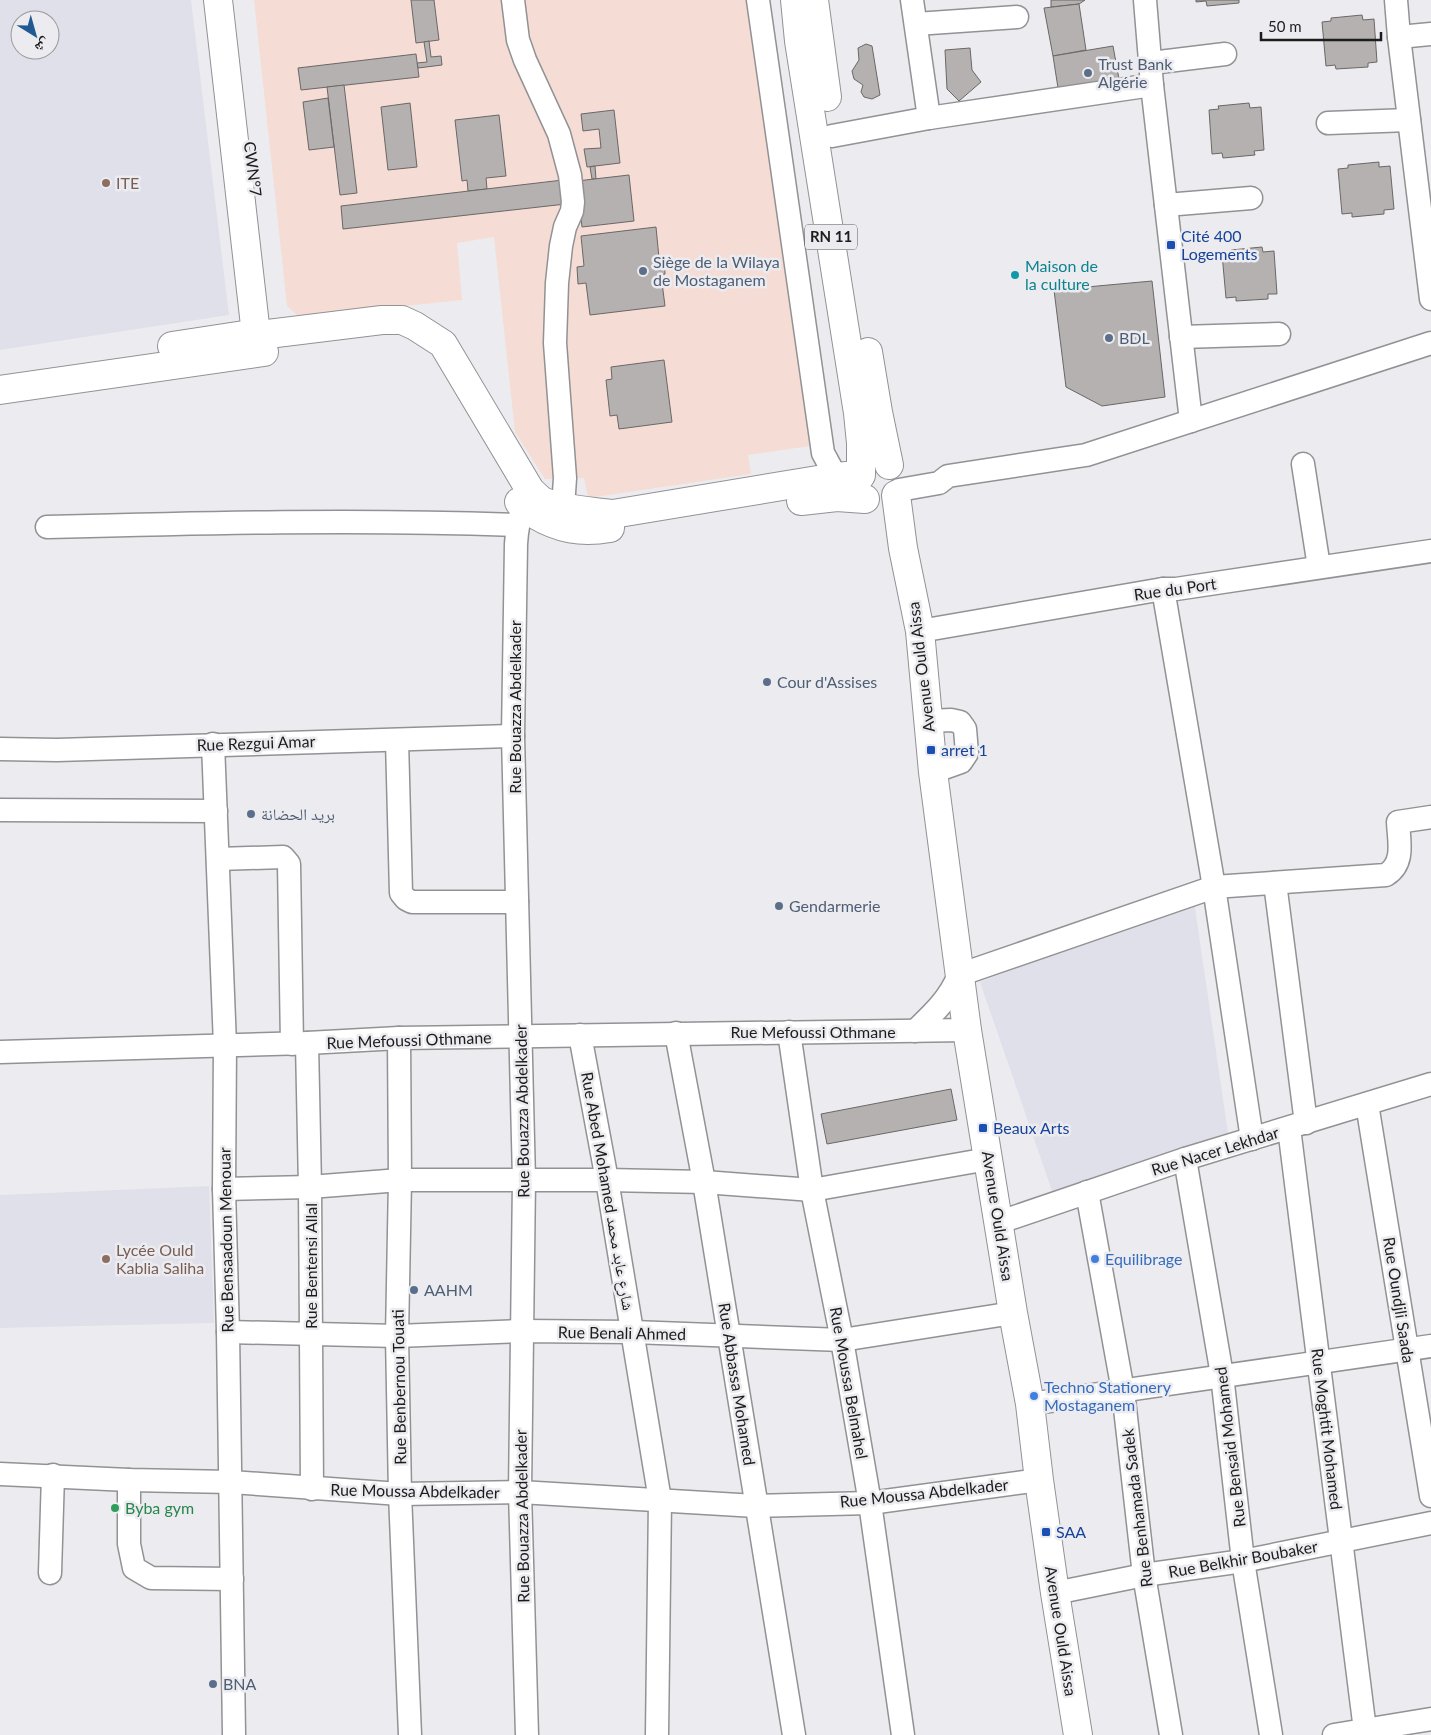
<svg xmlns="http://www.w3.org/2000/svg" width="1431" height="1735" viewBox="0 0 1431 1735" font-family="Lato,'Noto Naskh Arabic',sans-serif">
<rect width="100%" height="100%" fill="#ececf0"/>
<path fill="#f5dcd4" d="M254,0H749L814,442L810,446L748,455L751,474L588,498L584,478L545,479L515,432L494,237L457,243L462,300L299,317L287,306Z"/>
<g fill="#e0e0eb" fill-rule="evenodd">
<path d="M0,0H191L229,315L0,350ZM20,20H50V50H20Z"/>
<path d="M1194,901L1228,1133L1052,1191L980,982Z"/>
<path d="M209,1186L214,1323L0,1328V1195Z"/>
</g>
<g fill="#b5b1b0" stroke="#6b6766">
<path d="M411,0H434L439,40L416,43Z"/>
<path d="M1051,0H1085L1079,4L1051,7Z"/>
<path d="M1196,0H1239V3L1207,6L1206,1L1196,2Z"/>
<path d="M1079,4L1086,50L1053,56L1044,8Z"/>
<path d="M1362,15L1363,20L1374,19L1377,62L1368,63V67L1336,69L1335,65L1326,66L1322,22L1331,21V18Z"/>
<path d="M429,41L431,57L441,56L442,65L418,68L417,63L427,62L424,42Z"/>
<path d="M866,44L872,46L880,95L872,99L864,97L861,92L863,85L854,79L852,71L859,60L858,48Z"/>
<path d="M1113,46L1119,79L1058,88L1053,56Z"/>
<path d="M970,48L972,70L981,82L959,101L947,89L945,50Z"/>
<path d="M416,54L419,77L301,90L298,68Z"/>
<path d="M344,85L357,193L340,195L327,87Z"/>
<path d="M328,98L334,147L309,150L303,102Z"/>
<path d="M410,103L417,167L388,170L381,107Z"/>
<path d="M1249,103L1250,108L1261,107L1264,150L1254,151L1255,155L1223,158L1222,153L1212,154L1209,110L1219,109L1218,106Z"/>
<path d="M614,110L620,163L587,167L584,149L601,148L599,129L583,131L581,114Z"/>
<path d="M499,115L506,176L486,178L487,189L468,191L467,180L462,181L455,120Z"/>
<path d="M1379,162V167L1390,166L1394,209L1384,210V214L1352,217V213L1342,214L1338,169L1348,168V165Z"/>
<path d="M595,166L596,179H592L590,167Z"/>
<path d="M629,175L634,221L582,227L577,181Z"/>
<path d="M563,180L566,204L343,229L341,206Z"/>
<path d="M656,227L659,258L664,257L665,274L661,275L665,306L590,315L586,283L578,284L577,267L584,266L581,236Z"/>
<path d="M1262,247L1263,252L1274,251L1277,294H1268V299L1236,301V297L1226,298L1222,254L1232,253L1231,250Z"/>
<path d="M1152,281L1165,397L1102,406L1066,387L1054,290Z"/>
<path d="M664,360L672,422L619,429L617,415L610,416L606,380L612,379L611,367Z"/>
<path d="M951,1089L957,1120L827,1144L821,1114Z"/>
</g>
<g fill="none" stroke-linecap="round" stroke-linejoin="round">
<defs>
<g id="minor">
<path d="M513,0L518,40L525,60L559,134L570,175L573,202L572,211L565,227L561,246L557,283L555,343L565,478L562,523"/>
<path d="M758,0L823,453L836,477"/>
<path d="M912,0L929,118"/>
<path d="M1145,0L1152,85L1191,421"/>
<path d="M1396,0L1399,37L1431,299"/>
<path d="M916,24L1017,17"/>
<path d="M1399,37L1431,34"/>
<path d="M1151,63L1225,54"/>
<path d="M1328,123L1409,120"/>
<path d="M832,136L929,118L1152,85"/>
<path d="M1166,205L1251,198"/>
<path d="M1181,337L1279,334"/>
<path d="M1303,464L1319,567"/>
<path d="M899,490L939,483L948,476L1086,455L1431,343"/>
<path d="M47,527C203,523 360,519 517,525"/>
<path d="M1163,589L1214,887L1252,1139"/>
<path d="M920,631L1163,589H1176L1431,551"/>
<path d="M929,721L951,720L960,722L965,729L967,753L961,762L933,772"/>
<path d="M397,740L401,893L406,899L412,902H517"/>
<path d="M213,744L225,1045L224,1189L228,1332L234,1735"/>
<path d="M0,749L57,750L513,736"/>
<path d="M0,810L216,811"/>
<path d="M218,859L283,857L289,864L292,1044"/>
<path d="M1275,883L1306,1123"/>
<path d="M915,1031C933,1014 949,999 959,975L1214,887L1386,875C1405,863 1399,842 1398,822L1431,817"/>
<path d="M789,1032L812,1190L842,1340L870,1503L903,1735"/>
<path d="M676,1033L704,1182L794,1735"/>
<path d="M580,1035L607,1180L660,1500L657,1735"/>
<path d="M399,1038L400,1180L397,1336L400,1494L410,1735"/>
<path d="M307,1043L310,1187L312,1489"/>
<path d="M0,1052L307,1043L399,1038L967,1030"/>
<path d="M1367,1104L1431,1496"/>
<path d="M1289,1128L1365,1730"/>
<path d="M1185,1159L1222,1375L1243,1561L1271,1735"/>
<path d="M224,1189L310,1187L400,1180H607L704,1182L812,1190L988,1159"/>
<path d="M1087,1192L1123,1391L1144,1575L1171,1735"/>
<path d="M1000,1222L1185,1159L1431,1084"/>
<path d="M228,1332L397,1336L522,1331L633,1332L842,1340L1013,1313"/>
<path d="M1030,1404L1431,1346"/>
<path d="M0,1474L129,1480L231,1482L400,1494L520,1492L756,1506L870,1503L1039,1480"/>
<path d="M129,1480V1544L134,1568L151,1578L232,1579"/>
<path d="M50,1573L53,1475"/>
<path d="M1055,1593L1144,1575L1243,1561L1431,1523"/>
<path d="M527,1735L520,1492L524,1180L513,736L516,544C517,524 521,509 529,491"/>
<path d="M1334,1735L1431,1719"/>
</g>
<g id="major">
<path d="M218,0L257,343"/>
<path d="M268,334L382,320H402L415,326L443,344L530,490C534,494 538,498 542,501C559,509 593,512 613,514L836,477L847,476L859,478"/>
<path d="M172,346L244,335H262"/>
<path d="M0,390L264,352"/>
<path d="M896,495L903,548L920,631L933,772L967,1030L1013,1313L1030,1404L1039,1480L1055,1593L1078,1735"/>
<path d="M801,501L837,497L865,499"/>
<path d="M519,502C523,508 528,511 534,514C559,529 581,533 610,528"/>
</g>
<g id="highway">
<path d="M795,0L799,41L858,413L861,443V475"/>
<path d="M814,0L827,97"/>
<path d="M868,352L878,412L889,465"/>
</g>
</defs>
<use href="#minor" stroke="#929295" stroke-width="25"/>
<use href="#major" stroke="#929295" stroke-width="30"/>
<use href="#highway" stroke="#929295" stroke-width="30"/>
<use href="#minor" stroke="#fff" stroke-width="22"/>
<use href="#major" stroke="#fff" stroke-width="28"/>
<use href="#highway" stroke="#fff" stroke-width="28"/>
</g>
<g fill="#5c6f8a" stroke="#ececf0" stroke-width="2">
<circle cx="1088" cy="73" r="5"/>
<circle cx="643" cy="271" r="5"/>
<circle cx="1109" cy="338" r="5"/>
<circle cx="767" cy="682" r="5"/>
<circle cx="251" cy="814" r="5"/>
<circle cx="779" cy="906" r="5"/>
<circle cx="414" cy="1290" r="5"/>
<circle cx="213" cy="1684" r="5"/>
</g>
<g fill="#8d6e63" stroke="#ececf0" stroke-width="2">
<circle cx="106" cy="183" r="5"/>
<circle cx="106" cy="1259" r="5"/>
</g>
<g fill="#1a4fb4" stroke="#ececf0" stroke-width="2">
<rect x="1166" y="240" width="10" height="10" rx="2.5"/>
<rect x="926" y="745" width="10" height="10" rx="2.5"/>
<rect x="978" y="1123" width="10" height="10" rx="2.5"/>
<rect x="1041" y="1527" width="10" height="10" rx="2.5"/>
</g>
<circle fill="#0f9aa8" stroke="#ececf0" stroke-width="2" cx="1015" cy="275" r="5"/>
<g fill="#3f7fe0" stroke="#ececf0" stroke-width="2">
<circle cx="1095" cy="1259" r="5"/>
<circle cx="1034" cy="1396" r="5"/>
</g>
<circle fill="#2e9e5b" stroke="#ececf0" stroke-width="2" cx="115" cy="1508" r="5"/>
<g text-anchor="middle" stroke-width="5" stroke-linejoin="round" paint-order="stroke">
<rect fill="#ececf0" stroke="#5a5a5c" stroke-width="1" x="805" y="224.5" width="52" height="25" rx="4"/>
<g font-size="15" font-weight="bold" fill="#1c1c1d">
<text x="831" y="242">RN 11</text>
</g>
<g font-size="16" fill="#4e5e75" stroke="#ececf0" text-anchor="start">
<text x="1098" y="70">Trust Bank<tspan x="1098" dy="18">Algérie</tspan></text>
<text x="653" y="268">Siège de la Wilaya<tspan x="653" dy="18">de Mostaganem</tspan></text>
<text x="1119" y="344">BDL</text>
<text x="777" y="688">Cour d'Assises</text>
<text x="261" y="820">بريد الحضانة</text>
<text x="789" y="912">Gendarmerie</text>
<text x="424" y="1296">AAHM</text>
<text x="223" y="1690">BNA</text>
</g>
<g font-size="16" fill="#1c1c1d" stroke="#ececf0">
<text transform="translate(253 169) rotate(83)" y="6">CWN°7</text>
<text transform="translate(1175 589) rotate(-8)" y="6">Rue du Port</text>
<text transform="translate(921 667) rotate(-97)" y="6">Avenue Ould Aissa</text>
<text transform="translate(515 707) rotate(-90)" y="6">Rue Bouazza Abdelkader</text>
<text transform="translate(256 743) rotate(-2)" y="6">Rue Rezgui Amar</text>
<text x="813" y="1038">Rue Mefoussi Othmane</text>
<text transform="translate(409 1040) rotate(-2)" y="6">Rue Mefoussi Othmane</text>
<text transform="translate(522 1111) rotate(-91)" y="6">Rue Bouazza Abdelkader</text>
<text transform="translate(1215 1151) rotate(-17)" y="6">Rue Nacer Lekhdar</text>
<text transform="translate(608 1191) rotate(80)" y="6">Rue Abed Mohamed شارع عابد محمد</text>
<text transform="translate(998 1216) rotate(81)" y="6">Avenue Ould Aissa</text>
<text transform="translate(226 1240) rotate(-91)" y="6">Rue Bensaadoun Menouar</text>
<text transform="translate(311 1266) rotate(-90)" y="6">Rue Bentensi Allal</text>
<text transform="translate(1399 1300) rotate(81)" y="6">Rue Oundjli Saada</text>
<text transform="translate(622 1333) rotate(1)" y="6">Rue Benali Ahmed</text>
<text transform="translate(849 1383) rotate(80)" y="6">Rue Moussa Belmahel</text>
<text transform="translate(737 1384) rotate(81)" y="6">Rue Abbassa Mohamed</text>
<text transform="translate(399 1387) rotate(-91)" y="6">Rue Benbernou Touati</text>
<text transform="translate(1327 1429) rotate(83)" y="6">Rue Moghtit Mohamed</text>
<text transform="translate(1230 1447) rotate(-97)" y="6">Rue Bensaid Mohamed</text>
<text transform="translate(415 1491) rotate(1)" y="6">Rue Moussa Abdelkader</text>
<text transform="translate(924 1493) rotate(-6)" y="6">Rue Moussa Abdelkader</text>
<text transform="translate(1137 1508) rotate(-97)" y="6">Rue Benhamada Sadek</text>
<text transform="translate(522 1516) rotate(-91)" y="6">Rue Bouazza Abdelkader</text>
<text transform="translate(1243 1559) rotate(-10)" y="6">Rue Belkhir Boubaker</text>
<text transform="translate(1061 1631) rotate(81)" y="6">Avenue Ould Aissa</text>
</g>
<g font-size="16" fill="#785e54" stroke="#ececf0" text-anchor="start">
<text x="116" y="189">ITE</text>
<text x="116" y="1256">Lycée Ould<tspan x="116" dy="18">Kablia Saliha</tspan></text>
</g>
<g font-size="16" fill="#164399" stroke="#ececf0" text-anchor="start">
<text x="1181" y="242">Cité 400<tspan x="1181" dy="18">Logements</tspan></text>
<text x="941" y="756">arret 1</text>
<text x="993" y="1134">Beaux Arts</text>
<text x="1056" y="1538">SAA</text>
</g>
<g font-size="16" fill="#0d838f" stroke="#ececf0" text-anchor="start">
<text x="1025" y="272">Maison de<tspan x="1025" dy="18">la culture</tspan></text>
</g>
<g font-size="16" fill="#366cbe" stroke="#ececf0" text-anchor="start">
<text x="1105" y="1265">Equilibrage</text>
<text x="1044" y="1393">Techno Stationery<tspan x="1044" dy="18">Mostaganem</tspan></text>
</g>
<g font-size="16" fill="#27864d" stroke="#ececf0" text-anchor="start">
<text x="125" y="1514">Byba gym</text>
</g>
</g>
<g transform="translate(35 35) rotate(143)"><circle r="24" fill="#ececf0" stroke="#99999c"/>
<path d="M0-4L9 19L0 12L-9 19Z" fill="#215a92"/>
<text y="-8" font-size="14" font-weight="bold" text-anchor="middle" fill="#1c1c1d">ش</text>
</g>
<path d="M1261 32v8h120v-8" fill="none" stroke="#1c1c1d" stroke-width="2.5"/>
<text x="1268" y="32" font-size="15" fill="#1c1c1d" stroke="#ececf0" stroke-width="4" paint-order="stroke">50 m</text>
</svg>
